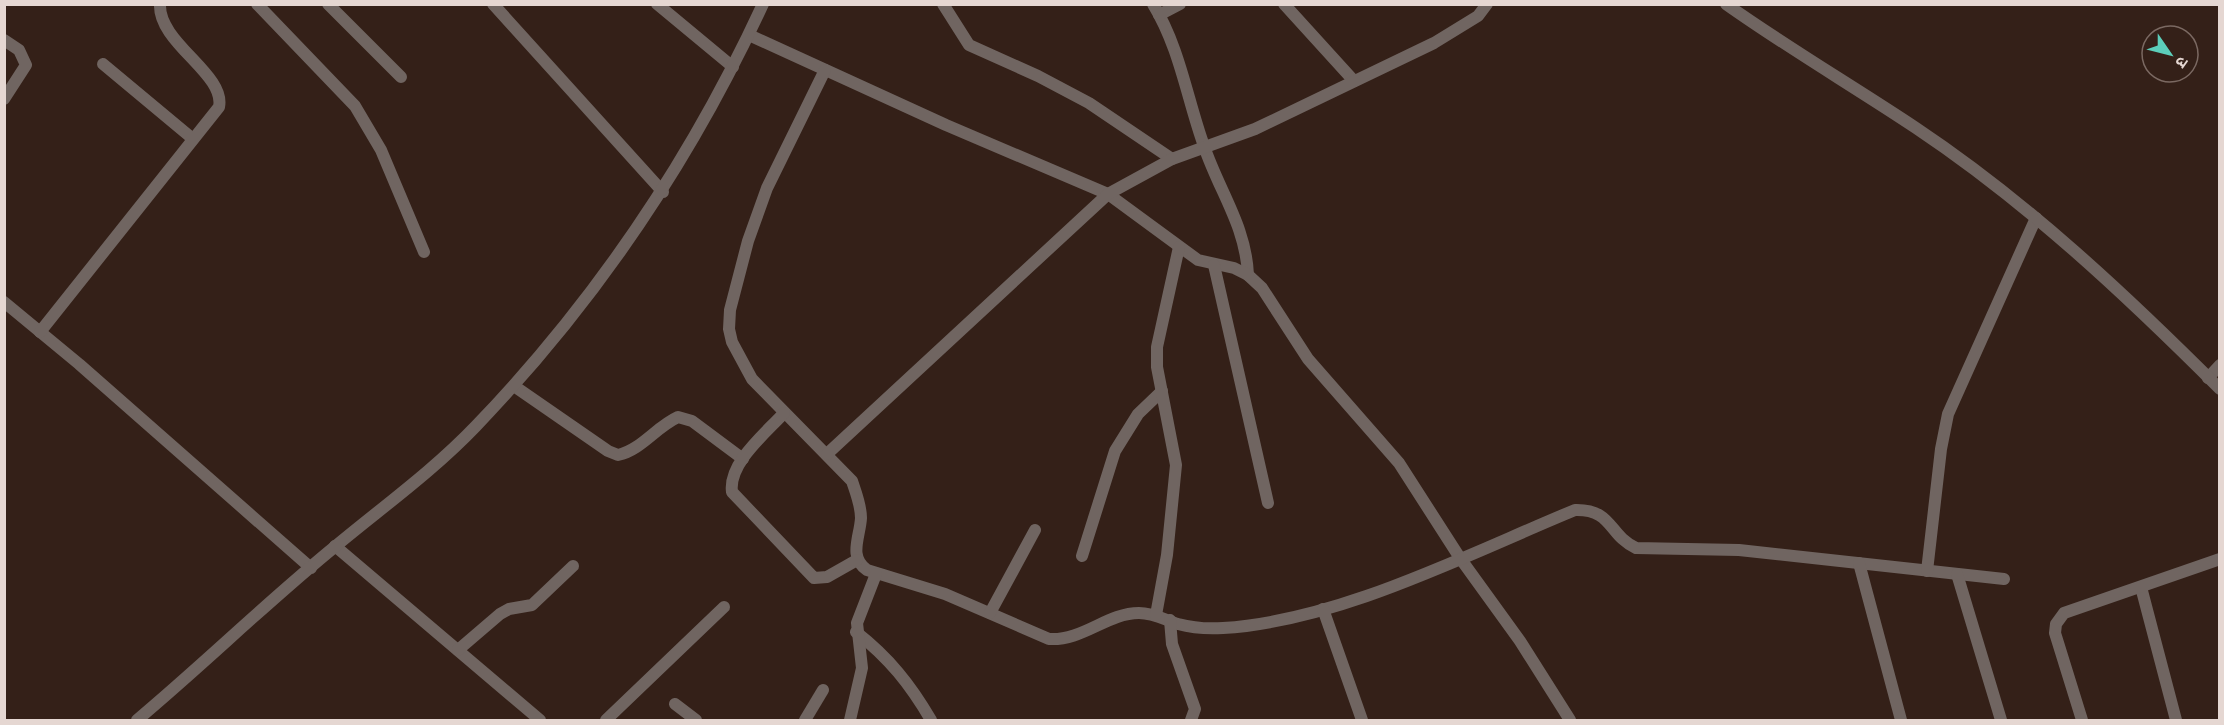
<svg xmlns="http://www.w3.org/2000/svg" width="2224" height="725" viewBox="0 0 2224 725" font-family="Overpass,'Noto Sans Devanagari',sans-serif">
<rect width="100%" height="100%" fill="#342018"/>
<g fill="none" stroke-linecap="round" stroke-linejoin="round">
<g stroke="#706561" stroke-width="12">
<path d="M257,4L355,106L381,150L424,252"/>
<path d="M328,4L401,77"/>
<path d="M493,4L663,192"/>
<path d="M657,4L733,67"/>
<path d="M943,4L969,45L1038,76L1089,103L1172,159"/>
<path d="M1153,4C1180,48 1187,99 1204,146C1219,191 1246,226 1248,275"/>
<path d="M1284,4L1354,81"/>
<path d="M1159,15L1180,4"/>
<path d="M749,35L946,125L1108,194L1198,260L1234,268L1248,275L1262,288L1308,359L1399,463L1460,558L1520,641L1570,720"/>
<path d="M4,40L19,50L26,65L4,99"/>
<path d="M103,64L193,139"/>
<path d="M825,70L767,188L748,241L730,310L729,329L732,342L752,379L852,481C856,493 861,505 861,518C860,537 848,557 867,570L945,594L1049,639C1083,641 1107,613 1139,613C1154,613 1165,620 1178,624C1193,628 1208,629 1223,628C1339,621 1468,554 1575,510C1613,509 1608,535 1636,548L1739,550L2004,579"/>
<path d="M1214,265L1268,503"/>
<path d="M4,302L79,364L311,568"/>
<path d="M40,332L219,107C226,74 158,43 160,4"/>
<path d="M2208,378L2220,365"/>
<path d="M514,386L608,451L618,455C641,450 656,427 678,417L692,421L743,459"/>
<path d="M784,413C766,433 728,463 732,492L814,578L827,577L857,560"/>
<path d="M827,454L1108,194L1172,159L1255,129L1434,43L1478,16L1487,4"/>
<path d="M335,546L540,720"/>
<path d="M1082,556L1115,451L1138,414L1162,391"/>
<path d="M1859,563L1901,720"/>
<path d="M1927,571L1941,449L1948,414L2036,218"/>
<path d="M1957,574L2001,720"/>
<path d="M2141,587L2176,720"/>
<path d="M1323,609L1362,720"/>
<path d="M990,613L1035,530"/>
<path d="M1156,615L1167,555L1176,465L1157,367V347L1179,247"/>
<path d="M1170,620L1172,644L1195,709L1191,720"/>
<path d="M856,632C889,658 910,684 931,720"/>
<path d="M458,650L500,614L509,609L532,605L573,566"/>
<path d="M675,704L696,720"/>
<path d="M606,720L724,607"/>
<path d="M805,720L823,690"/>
<path d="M850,720L862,668L857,623L876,574"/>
<path d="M2082,720L2055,633L2056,624L2064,613L2220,559"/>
</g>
<g stroke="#706561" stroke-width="12">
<path d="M1726,4C1788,48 1853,86 1916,128C2027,202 2126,295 2220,389"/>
<path d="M137,720C205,663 268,601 337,545C384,506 434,470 476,426C595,302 691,160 763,4"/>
</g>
</g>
<rect width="2224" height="725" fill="none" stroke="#e5d7d2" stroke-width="12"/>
<g transform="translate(2170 54) rotate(125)"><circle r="28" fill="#342018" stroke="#7b6962" stroke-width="1.5"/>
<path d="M0-4.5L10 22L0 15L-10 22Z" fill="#5cceba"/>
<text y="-9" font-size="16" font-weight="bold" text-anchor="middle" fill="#e5d7d2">उ</text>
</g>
</svg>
